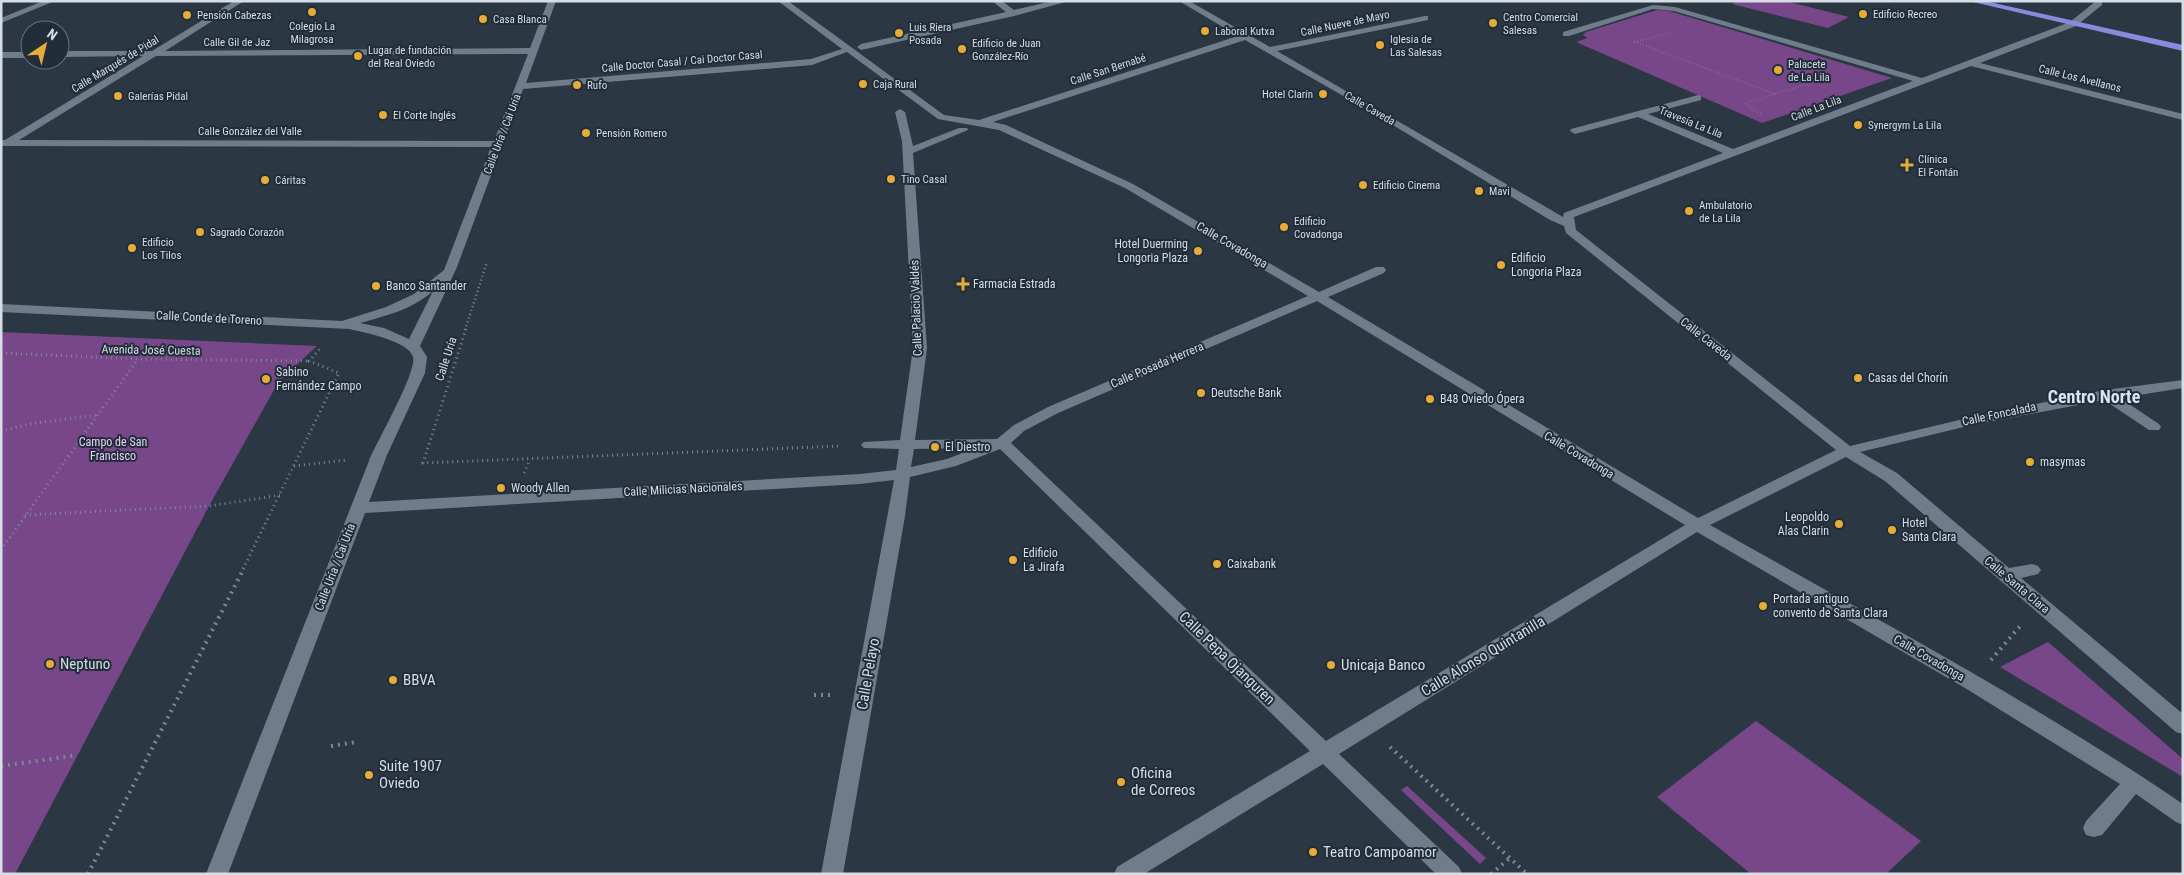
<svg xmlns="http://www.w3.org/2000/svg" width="2184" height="875" viewBox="0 0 2184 875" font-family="'Roboto Condensed',sans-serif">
<rect width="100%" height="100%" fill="#2b3743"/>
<g fill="#774789">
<path d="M1738,1H1785L1849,17L1828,28L1732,4Z"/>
<path d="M1657,10L1669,11L1892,78L1762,123L1576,42L1587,38L1583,35L1586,32Z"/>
<path d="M1,332L317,346L279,381L209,506L15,874H1Z"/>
<path d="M2048,642L2183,759V777L2000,667Z"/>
<path d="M1756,721L1921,841L1886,874H1751L1657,797Z"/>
<path d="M1407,786L1486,858L1480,864L1401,790Z"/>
</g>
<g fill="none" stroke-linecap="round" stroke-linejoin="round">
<g stroke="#7e8892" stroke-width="2" stroke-dasharray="0.5 2.5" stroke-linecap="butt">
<path d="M1670,33L1635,42L1775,94L1746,103L1754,111L1763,114"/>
<path d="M1775,94L1827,78"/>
</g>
<path stroke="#7e8892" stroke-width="2.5" stroke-dasharray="1 3" stroke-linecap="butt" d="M465,330L487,262"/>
<g stroke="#7e8892" stroke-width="3" stroke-dasharray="1 4" stroke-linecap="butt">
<path d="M466,329L423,463L841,446"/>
<path d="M1,353L139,359L309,361"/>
<path d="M1,431L30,424L96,415"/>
<path d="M294,466L346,460"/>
<path d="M524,473L530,460"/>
<path d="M25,515L209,506L281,495"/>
<path d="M1,550L138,359"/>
<path d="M243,569L339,373L309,361L320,349"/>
</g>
<g stroke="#7e8892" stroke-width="4" stroke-dasharray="2 5" stroke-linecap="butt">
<path d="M1991,660L2021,625"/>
<path d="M814,695H834"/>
<path d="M331,746L356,742"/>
<path d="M1390,747L1527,874"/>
<path d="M1,766L77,755"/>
<path d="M88,874L244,568"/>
<path d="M1491,874L1510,858"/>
</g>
<g fill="#6f7d8b" fill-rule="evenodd">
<path d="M43,1H55L1,23V18Z"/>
<path d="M234,1H244L165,51L530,48L548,1H556L526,83L811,59L842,49L778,1H788L944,115L979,120L1238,36L1179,1H1189L1270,47L1425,16H1428V20L1277,51L1563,217L1564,213L1723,153L1638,117L1575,134L1570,131L1571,129L1698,95L1701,96V100L1648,114L1733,149L1913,81L1674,11L1653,9L1569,36H1563V32L1653,5L1675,7L1922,78L2070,22L2096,1H2102V5L2076,26L1980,63L2183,114V120L1971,66L1574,217L1576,230L1850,446L1972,417L2105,390L2183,380V388L2120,398L2159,424L2161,427L2159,430H2149L2104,400L1972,425L1860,452L1897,473L2009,568L2032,564L2038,566L2041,570L2038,574L2021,578L2183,714V734L2176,732L1885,481L1846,457L1710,525C1869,615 2032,701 2183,804V825L2176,822L2136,794L2102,835L2094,837L2086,835L2083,828L2086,821L2120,784L1965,688L1697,532L1339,754L1459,867L1462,874H1436L1323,764L1144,874H1114L1117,867L1310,751L1000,449L956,466L910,477L905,516L843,874H821L894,480L860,484L365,513L228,874H206C260,736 315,598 369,461C377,441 417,373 413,357C409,341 363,332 349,329L1,312V304L342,321L386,307L414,294L444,270L491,147L1,146V140H5L143,56L60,57V51H152ZM1245,40L1368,110L1550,220L1564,226L1566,233L1836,450L1698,518L1328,297L1384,273L1386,270L1384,267H1376L1319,292L1133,184L1006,125L993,122ZM847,52L938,119L999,130L1125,188L1308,296L1048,407L1014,425L997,439L915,440L927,348L913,153L968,130L967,128H959L913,146L905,112L900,109L895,112L902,141L913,348L900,440L864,442L861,445L864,448L899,449L896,470L860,474L369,502L387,455L425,373L427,357L420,346L457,267L523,89L812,65ZM528,54L494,141L19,140L156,56ZM433,291L409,339L384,328L360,323C386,316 413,309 433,291ZM1317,301L1685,525L1326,741L1011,443L1024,431L1058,413ZM975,448L947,459L911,467L914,449Z"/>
<path d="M992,1H1002L1014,10L1053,1H1069L1014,16L861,50L857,47L861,44L1006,12Z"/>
<rect x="1" y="52" width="29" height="6"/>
</g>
<path fill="#8989dd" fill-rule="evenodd" d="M1969,1H1985L2183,45V51Z"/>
</g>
<g fill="#e7ac37" stroke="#212d39" stroke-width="2">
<circle cx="312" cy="12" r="5"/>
<circle cx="1863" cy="14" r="5"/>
<circle cx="187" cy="15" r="5"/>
<circle cx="483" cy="19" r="5"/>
<circle cx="1493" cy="23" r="5"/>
<circle cx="1205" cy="31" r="5"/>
<circle cx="899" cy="33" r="5"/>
<circle cx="1380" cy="45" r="5"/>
<circle cx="962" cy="49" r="5"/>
<circle cx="358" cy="56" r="5"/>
<circle cx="1778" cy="70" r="5"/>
<circle cx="863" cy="84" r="5"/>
<circle cx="577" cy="85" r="5"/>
<circle cx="1323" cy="94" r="5"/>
<circle cx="118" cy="96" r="5"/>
<circle cx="383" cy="115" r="5"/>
<circle cx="1858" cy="125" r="5"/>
<circle cx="586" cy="133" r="5"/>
<path d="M1904.5 157.5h5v5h5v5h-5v5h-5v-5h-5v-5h5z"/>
<circle cx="891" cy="179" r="5"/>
<circle cx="265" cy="180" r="5"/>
<circle cx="1363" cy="185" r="5"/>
<circle cx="1479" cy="191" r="5"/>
<circle cx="1689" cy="211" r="5"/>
<circle cx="1284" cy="227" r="5"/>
<circle cx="200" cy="232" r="5"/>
<circle cx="132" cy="248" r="5"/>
<circle cx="1198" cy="251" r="5"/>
<circle cx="1501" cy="265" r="5"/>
<path d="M960.5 276.5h5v5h5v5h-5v5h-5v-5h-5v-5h5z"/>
<circle cx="376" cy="286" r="5"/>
<circle cx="1858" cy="378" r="5"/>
<circle cx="266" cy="379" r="5"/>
<circle cx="1201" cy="393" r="5"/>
<circle cx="1430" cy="399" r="5"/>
<circle cx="935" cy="447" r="5"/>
<circle cx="2030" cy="462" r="5"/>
<circle cx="501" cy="488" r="5"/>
<circle cx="1839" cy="524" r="5"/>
<circle cx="1892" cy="530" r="5"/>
<circle cx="1013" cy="560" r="5"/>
<circle cx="1217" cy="564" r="5"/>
<circle cx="1763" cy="606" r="5"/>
<circle cx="50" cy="664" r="5"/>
<circle cx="1331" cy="665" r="5"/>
<circle cx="393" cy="680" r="5"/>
<circle cx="369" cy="775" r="5"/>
<circle cx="1121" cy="782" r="5"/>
<circle cx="1313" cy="852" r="5"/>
</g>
<g text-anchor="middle" stroke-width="4" stroke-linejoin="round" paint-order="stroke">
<g font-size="11" fill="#d6dde5" stroke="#212d39" text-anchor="start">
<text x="1873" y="18">Edificio Recreo</text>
<text x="197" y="19">Pensión Cabezas</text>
<text x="1503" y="21">Centro Comercial<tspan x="1503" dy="13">Salesas</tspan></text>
<text x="493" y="23">Casa Blanca</text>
<text x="312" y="30" text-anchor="middle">Colegio La<tspan x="312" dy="13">Milagrosa</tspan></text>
<text x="909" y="31">Luis Riera<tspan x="909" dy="13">Posada</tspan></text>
<text x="1215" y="35">Laboral Kutxa</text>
<text x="1390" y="43">Iglesia de<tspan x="1390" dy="13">Las Salesas</tspan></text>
<text x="972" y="47">Edificio de Juan<tspan x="972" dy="13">González-Río</tspan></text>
<text x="368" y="54">Lugar de fundación<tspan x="368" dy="13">del Real Oviedo</tspan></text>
<text x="1788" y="68">Palacete<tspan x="1788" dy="13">de La Lila</tspan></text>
<text x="873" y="88">Caja Rural</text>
<text x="587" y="89">Rufo</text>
<text x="1313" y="98" text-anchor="end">Hotel Clarín</text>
<text x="128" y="100">Galerías Pidal</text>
<text x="393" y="119">El Corte Inglés</text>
<text x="1868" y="129">Synergym La Lila</text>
<text x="596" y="137">Pensión Romero</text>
<text x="1918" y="163">Clínica<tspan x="1918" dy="13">El Fontán</tspan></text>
<text x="901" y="183">Tino Casal</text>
<text x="275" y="184">Cáritas</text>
<text x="1373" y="189">Edificio Cinema</text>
<text x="1489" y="195">Mavi</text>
<text x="1699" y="209">Ambulatorio<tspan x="1699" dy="13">de La Lila</tspan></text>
<text x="1294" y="225">Edificio<tspan x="1294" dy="13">Covadonga</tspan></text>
<text x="210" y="236">Sagrado Corazón</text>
<text x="142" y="246">Edificio<tspan x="142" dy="13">Los Tilos</tspan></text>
</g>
<g font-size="11" fill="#d6dde5" stroke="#212d39">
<text transform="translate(1345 23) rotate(-12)" y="4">Calle Nueve de Mayo</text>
<text x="237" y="46">Calle Gil de Jaz</text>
<text transform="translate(682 61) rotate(-5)" y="4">Calle Doctor Casal / Cai Doctor Casal</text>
<text transform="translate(115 64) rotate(-31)" y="4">Calle Marqués de Pidal</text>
<text transform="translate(1108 69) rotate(-18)" y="4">Calle San Bernabé</text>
<text transform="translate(2080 78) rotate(14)" y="4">Calle Los Avellanos</text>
<text transform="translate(1370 108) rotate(30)" y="4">Calle Caveda</text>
<text transform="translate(1816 108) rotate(-21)" y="4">Calle La Lila</text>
<text transform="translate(1691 122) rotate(22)" y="4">Travesía La Lila</text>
<text x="250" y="135">Calle González del Valle</text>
<text transform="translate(502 134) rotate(-69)" y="4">Calle Uría / Cai Uría</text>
</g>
<g font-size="12" fill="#d6dde5" stroke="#212d39" text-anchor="start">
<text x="1188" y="248" text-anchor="end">Hotel Duerming<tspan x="1188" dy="14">Longoria Plaza</tspan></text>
<text x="1511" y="262">Edificio<tspan x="1511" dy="14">Longoria Plaza</tspan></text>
<text x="973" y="288">Farmacia Estrada</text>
<text x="386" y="290">Banco Santander</text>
<text x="276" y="376">Sabino<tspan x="276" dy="14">Fernández Campo</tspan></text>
<text x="1868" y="382">Casas del Chorín</text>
<text x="1211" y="397">Deutsche Bank</text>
<text x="1440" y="403">B48 Oviedo Ópera</text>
<text x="945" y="451">El Diestro</text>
<text x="2040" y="466">masymas</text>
<text x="511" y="492">Woody Allen</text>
<text x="1829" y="521" text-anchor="end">Leopoldo<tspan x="1829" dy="14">Alas Clarin</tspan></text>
<text x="1902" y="527">Hotel<tspan x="1902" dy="14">Santa Clara</tspan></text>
<text x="1023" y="557">Edificio<tspan x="1023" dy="14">La Jirafa</tspan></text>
<text x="1227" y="568">Caixabank</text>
<text x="1773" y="603">Portada antiguo<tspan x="1773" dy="14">convento de Santa Clara</tspan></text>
</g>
<g font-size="12" fill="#d6dde5" stroke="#212d39">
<text transform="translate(1232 245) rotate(30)" y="4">Calle Covadonga</text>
<text transform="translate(916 308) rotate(-92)" y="4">Calle Palacio Valdés</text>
<text transform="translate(209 318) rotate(3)" y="4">Calle Conde de Toreno</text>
<text transform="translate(1706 339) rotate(38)" y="4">Calle Caveda</text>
<text transform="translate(151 350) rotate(1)" y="4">Avenida José Cuesta</text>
<text transform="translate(446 359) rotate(-72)" y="4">Calle Uría</text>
<text transform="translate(1157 365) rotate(-23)" y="4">Calle Posada Herrera</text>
<text transform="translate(1999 414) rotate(-12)" y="4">Calle Foncalada</text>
<text transform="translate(1579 455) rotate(31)" y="4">Calle Covadonga</text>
<text transform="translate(683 489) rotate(-3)" y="4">Calle Milicias Nacionales</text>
<text transform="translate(335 567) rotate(-69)" y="4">Calle Uría / Cai Uría</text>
<text transform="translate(2017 585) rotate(40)" y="4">Calle Santa Clara</text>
<text transform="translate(1929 658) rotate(30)" y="4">Calle Covadonga</text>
</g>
<g font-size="12" fill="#ebcff7" stroke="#212d39">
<text x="113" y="446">Campo de San<tspan x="113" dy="14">Francisco</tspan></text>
</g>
<g font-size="15" fill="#d6dde5" stroke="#212d39">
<text transform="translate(1483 656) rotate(-31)" y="5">Calle Alonso Quintanilla</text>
<text transform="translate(1227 658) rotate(44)" y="5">Calle Pepa Ojanguren</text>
<text transform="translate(868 674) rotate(-80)" y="5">Calle Pelayo</text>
</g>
<g font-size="15" fill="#d6dde5" stroke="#212d39" text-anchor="start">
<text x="60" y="669">Neptuno</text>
<text x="1341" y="670">Unicaja Banco</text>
<text x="403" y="685">BBVA</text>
<text x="379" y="771">Suite 1907<tspan x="379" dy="17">Oviedo</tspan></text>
<text x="1131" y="778">Oficina<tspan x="1131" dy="17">de Correos</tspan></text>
<text x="1323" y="857">Teatro Campoamor</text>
</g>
<g font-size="18" font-weight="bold" fill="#d6e6f5" stroke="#212d39">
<text x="2094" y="403">Centro Norte</text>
</g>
</g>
<rect width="2184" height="875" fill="none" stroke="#d6dde5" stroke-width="5"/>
<g transform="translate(45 45) rotate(35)"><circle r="24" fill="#212d39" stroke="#69737e"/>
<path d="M0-4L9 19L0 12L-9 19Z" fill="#e7ac37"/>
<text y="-8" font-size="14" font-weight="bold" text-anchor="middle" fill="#d6dde5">N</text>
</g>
</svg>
